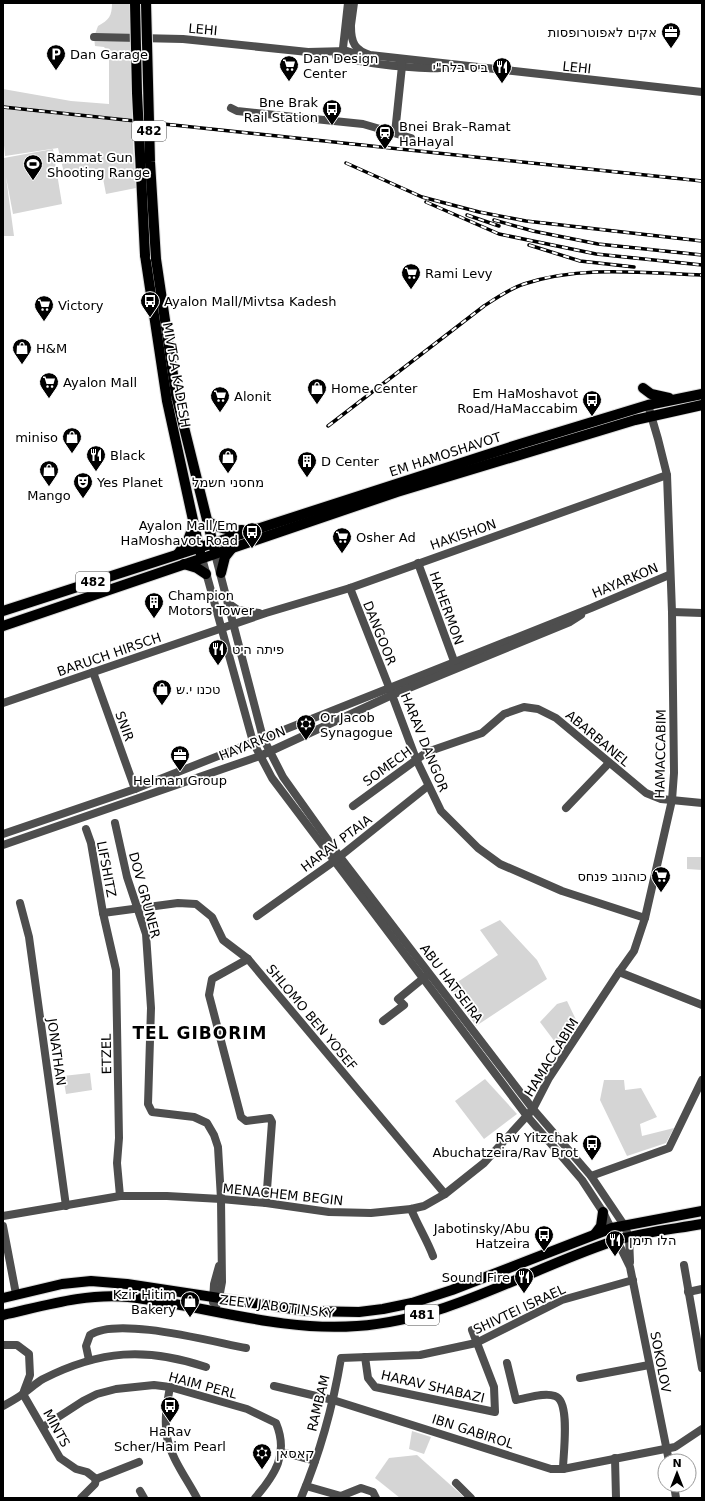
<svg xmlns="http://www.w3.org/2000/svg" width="705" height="1501" viewBox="0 0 705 1501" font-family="'DejaVu Sans',Heebo,sans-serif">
<rect width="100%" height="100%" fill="#fff"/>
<g fill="#d5d5d5">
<path d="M112,3H130L133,145L136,188L106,194L101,168L65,177L58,148L5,156L3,134V89L71,101L109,104V53L104,47L95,46L94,37L98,26C109,20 112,16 112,3Z"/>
<path d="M53,149L62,204L13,214L6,177L14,236H3V151L4,158Z"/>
<path d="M687,857H702V870L687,869Z"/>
<path d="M500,920L537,960L547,979L476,1026L450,987L498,955L480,930Z"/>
<path d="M567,1001L578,1024L561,1050L540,1022L557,1004Z"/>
<path d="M90,1073L92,1090L66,1094L63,1076Z"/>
<path d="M485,1079L517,1114L484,1139L455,1101Z"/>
<path d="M604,1080H624L625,1090L641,1088L657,1117L640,1124L642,1136L674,1128L666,1143L627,1156L600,1100Z"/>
<path d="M412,1431L431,1437L424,1454L409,1449Z"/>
<path d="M417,1455L465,1498H400L375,1478L389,1458Z"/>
</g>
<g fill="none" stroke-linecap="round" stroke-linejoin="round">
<defs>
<g id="major">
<path d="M145,255L167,401L200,552"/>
<path d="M156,259L176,395L214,548"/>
<path d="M643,388L651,394L669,398"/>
<path d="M207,521C219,528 228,531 242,530"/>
<path d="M178,554L188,540L193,527"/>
<path d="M184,564L197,568L206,574"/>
<path d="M221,573L225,557L233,547"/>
<path d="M3,611L520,444L648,405L702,394"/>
<path d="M3,626L397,492L635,420L702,405"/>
<path d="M595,1234L601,1226L603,1212"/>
<path d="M3,1298L62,1284L91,1281L127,1284L306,1311L359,1312L383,1309L412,1303L452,1290L612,1228L702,1211"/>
<path d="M3,1315C44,1306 85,1293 128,1297C204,1305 279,1332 357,1326C449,1320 530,1268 617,1240C644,1232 674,1229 702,1224"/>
</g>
</defs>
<use href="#major" stroke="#dbdbdb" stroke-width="12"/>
<g stroke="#4e4e4e" stroke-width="8">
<path d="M351,25L354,3"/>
<path d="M351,27C351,43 355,50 370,55L702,92"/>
<path d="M94,37L183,39L308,52L347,51L362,56"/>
<path d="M346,55L343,48L348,3"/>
<path d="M336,56C345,55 351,59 360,61C376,64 436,72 449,66"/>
<path d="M231,108L237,111L363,124L411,138"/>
<path d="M395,133L402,66L400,60"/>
<path d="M215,554L263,738L283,777L340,857L533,1109L591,1176L624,1225L629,1237L630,1262"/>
<path d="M202,558L253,742L272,778L527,1116L582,1180L603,1212L630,1267L669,1461"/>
<path d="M418,563L454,661"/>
<path d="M350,588L389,687L416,759L441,811L478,848L500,864L562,891L645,918"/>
<path d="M228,603L238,610L259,613"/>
<path d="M672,612L702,613"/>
<path d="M93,672L135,789"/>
<path d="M3,703L266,613L350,588L667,475"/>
<path d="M353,806L427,752L482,733L504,714L524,707L538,709L556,718L646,793L661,799L702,803"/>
<path d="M566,808L609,763"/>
<path d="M115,823L127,877L146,934L151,1008L148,1104L152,1112L194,1117L207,1123L214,1135L218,1147L221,1199L222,1282L219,1298L214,1312"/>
<path d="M86,829L91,843L103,913L116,970L119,1138L117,1163L120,1196"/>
<path d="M3,834L135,789L591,608L669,575"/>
<path d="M3,845L260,756L392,695L570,622L581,615"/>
<path d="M20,903L29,937L66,1206"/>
<path d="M103,913L178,903L196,904L212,917L223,940L248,959L445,1194"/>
<path d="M257,916L333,862L428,786"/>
<path d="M248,959L212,979L209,995L241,1117L246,1121L270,1118L272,1122L266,1203"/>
<path d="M619,972L702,1005"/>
<path d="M383,1021L404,1005L398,999L426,976"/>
<path d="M591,1176L669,1148L702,1080"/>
<path d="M411,1209C418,1226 427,1240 433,1256"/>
<path d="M3,1216L120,1196H167L221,1199L266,1203L329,1212L371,1213L411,1209L424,1206L445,1194L484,1163L533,1109L549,1078L619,972L634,951L645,918L672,800L674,773L672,612L667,475L658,439L648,405"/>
<path d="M3,1226L16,1294"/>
<path d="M684,1265L702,1368"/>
<path d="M688,1292L702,1289"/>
<path d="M213,1302L214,1284L219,1266"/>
<path d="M3,1345H17L29,1354L30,1375L24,1391"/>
<path d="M365,1357L368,1378L375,1387L495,1412L494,1387L472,1330"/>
<path d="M89,1360L86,1346L90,1335C117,1316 213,1342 246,1348"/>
<path d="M507,1363L516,1400C528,1398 544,1392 555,1396C571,1401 563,1455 563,1469"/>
<path d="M580,1378L649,1365"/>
<path d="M274,1386L333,1400L551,1469H563L675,1447L702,1429"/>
<path d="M170,1387C167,1403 164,1420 167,1437C171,1458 187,1479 197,1498"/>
<path d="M23,1394L60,1458L76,1469L87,1472L96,1479"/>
<path d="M3,1406C10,1402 18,1398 24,1393C31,1388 36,1383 43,1379C100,1350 146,1347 206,1367"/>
<path d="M43,1427L83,1401L97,1394L116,1389L154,1385L170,1387L247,1409L276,1423C289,1454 275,1475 255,1498"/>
<path d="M282,1452L315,1461"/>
<path d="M615,1458L616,1498"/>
<path d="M96,1479L139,1462"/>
<path d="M456,1483L471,1498"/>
<path d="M674,1485L676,1498"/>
<path d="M306,1486L341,1496L361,1488L373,1492L376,1498"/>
<path d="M140,1491L144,1498"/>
<path d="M81,1498L95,1484L96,1479"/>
<path d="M301,1498C320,1453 333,1406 341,1358L420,1355L476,1343L562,1300L633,1280"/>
</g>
<use href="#major" stroke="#000" stroke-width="10"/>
<defs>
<g id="rail">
<path d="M3,107L702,181"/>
<path d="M346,163L422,197L479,212L526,221L702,241"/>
<path d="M426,202L499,234L596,254L702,265"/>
<path d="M467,215L499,226"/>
<path d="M494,220L533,231L598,244L702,255"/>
<path d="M529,245L580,261L634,267"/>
<path d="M328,426L484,306C496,298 509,289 524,284C581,265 643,273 702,275"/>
</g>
</defs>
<use href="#rail" stroke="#000" stroke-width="3.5"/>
<use href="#rail" stroke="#fff" stroke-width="2" stroke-dasharray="6" stroke-linecap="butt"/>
<defs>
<g id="major-bridge">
<path d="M135,3L137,93L145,255"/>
<path d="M146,3L150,162L156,259"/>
</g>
</defs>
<use href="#major-bridge" stroke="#dbdbdb" stroke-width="12" stroke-linecap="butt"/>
<use href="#major-bridge" stroke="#000" stroke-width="10"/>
</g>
<defs>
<symbol id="office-pin" viewBox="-11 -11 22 30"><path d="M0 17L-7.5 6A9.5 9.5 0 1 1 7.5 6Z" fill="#000" stroke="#fff"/><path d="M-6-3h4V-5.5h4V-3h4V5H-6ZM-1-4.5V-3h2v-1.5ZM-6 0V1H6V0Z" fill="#fff"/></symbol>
<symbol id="parking-pin" viewBox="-11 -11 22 30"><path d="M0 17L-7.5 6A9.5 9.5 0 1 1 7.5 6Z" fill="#000" stroke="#fff"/><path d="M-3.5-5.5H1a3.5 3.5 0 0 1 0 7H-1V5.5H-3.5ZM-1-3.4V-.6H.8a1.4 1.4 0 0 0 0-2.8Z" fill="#fff"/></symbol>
<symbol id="supermarket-pin" viewBox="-11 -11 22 30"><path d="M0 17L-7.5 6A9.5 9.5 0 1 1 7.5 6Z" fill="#000" stroke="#fff"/><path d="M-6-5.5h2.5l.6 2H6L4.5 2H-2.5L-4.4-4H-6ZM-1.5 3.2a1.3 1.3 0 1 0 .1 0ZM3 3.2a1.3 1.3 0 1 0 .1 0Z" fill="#fff"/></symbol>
<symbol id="restaurant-pin" viewBox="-11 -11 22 30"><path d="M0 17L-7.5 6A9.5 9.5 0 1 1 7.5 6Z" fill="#000" stroke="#fff"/><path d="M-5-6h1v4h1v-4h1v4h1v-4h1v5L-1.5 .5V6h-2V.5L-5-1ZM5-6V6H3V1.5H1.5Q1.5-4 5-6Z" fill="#fff"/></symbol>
<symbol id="bus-pin" viewBox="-11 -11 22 30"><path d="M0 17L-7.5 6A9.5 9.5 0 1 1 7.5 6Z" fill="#000" stroke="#fff"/><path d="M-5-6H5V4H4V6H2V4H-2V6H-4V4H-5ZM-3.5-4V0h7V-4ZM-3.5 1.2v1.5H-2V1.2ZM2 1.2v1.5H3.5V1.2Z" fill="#fff"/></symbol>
<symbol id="station-pin" viewBox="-11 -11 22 30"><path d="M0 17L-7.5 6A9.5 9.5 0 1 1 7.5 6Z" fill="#000" stroke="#fff"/><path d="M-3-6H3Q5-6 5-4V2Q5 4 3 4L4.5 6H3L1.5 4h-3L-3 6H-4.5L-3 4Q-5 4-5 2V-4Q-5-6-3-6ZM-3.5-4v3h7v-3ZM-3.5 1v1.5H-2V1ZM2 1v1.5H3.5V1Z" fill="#fff"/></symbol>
<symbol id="stadium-pin" viewBox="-11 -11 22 30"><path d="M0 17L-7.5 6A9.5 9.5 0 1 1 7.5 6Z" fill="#000" stroke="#fff"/><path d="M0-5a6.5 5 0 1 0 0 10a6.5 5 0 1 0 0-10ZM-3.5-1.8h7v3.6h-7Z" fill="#fff"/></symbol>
<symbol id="shop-pin" viewBox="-11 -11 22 30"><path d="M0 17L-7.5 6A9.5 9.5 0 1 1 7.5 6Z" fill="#000" stroke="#fff"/><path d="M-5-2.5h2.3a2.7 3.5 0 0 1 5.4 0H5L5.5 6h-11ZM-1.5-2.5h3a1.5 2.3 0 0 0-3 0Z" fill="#fff"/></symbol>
<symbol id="building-pin" viewBox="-11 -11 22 30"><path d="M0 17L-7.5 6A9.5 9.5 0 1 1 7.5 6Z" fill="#000" stroke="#fff"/><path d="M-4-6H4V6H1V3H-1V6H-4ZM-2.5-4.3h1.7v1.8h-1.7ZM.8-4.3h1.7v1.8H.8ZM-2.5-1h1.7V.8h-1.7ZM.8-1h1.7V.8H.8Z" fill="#fff"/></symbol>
<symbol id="theatre-pin" viewBox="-11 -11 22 30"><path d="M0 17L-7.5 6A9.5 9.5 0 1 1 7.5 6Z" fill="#000" stroke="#fff"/><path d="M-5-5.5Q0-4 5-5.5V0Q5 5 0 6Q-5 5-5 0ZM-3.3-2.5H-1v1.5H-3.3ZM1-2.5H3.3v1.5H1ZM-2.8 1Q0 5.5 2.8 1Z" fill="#fff"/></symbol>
<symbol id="synagogue-pin" viewBox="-11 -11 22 30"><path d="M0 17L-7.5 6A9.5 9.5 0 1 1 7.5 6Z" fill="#000" stroke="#fff"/><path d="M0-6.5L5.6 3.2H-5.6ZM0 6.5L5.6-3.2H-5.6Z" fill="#fff"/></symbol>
</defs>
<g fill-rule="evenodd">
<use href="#office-pin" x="660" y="21" width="22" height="30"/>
<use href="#parking-pin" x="45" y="43" width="22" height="30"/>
<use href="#supermarket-pin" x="278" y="54" width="22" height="30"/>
<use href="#restaurant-pin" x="491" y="56" width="22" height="30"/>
<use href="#bus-pin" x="321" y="98" width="22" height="30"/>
<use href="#station-pin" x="374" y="122" width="22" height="30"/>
<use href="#stadium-pin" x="22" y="153" width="22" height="30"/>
<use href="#supermarket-pin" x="400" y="262" width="22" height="30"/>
<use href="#bus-pin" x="139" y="290" width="22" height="30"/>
<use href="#supermarket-pin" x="33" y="294" width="22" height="30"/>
<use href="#shop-pin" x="11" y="337" width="22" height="30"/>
<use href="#supermarket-pin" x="38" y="371" width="22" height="30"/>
<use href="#shop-pin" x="306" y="377" width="22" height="30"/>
<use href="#supermarket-pin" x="209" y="385" width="22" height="30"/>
<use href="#bus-pin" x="581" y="389" width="22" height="30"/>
<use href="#shop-pin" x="61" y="426" width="22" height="30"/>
<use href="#restaurant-pin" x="85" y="444" width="22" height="30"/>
<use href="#shop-pin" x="217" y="446" width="22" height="30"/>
<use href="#building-pin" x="296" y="450" width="22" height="30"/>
<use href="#shop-pin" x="38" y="459" width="22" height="30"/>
<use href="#theatre-pin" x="72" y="471" width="22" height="30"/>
<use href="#bus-pin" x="241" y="521" width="22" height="30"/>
<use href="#supermarket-pin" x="331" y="526" width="22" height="30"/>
<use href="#building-pin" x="143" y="591" width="22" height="30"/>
<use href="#restaurant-pin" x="207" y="638" width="22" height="30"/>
<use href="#shop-pin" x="151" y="678" width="22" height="30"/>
<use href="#synagogue-pin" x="295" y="713" width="22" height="30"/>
<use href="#office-pin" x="169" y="744" width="22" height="30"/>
<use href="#supermarket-pin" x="650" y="865" width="22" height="30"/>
<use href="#bus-pin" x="581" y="1133" width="22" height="30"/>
<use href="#bus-pin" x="533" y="1224" width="22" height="30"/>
<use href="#restaurant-pin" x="604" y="1229" width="22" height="30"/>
<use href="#restaurant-pin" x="513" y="1266" width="22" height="30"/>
<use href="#shop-pin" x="179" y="1290" width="22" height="30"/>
<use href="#bus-pin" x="159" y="1395" width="22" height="30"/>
<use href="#synagogue-pin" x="251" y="1442" width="22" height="30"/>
</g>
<g text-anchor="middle" stroke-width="3.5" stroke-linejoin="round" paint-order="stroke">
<g fill="#fff" stroke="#4c4c4c" stroke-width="1">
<rect x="132" y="121" width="34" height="20" rx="3"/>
<rect x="76" y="572" width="34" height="20" rx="3"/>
<rect x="405" y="1305" width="34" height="20" rx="3"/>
</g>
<g font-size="12" font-weight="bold" fill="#000">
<text x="149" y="135">482</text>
<text x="93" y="586">482</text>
<text x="422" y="1319">481</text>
</g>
<g font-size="13" fill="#000" stroke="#fff">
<text transform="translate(203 29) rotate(5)" y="5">LEHI</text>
<text transform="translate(577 67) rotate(6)" y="5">LEHI</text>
<text transform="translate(177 375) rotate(80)" y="5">MIVTSA KADESH</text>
<text transform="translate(445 454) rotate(-18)" y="5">EM HAMOSHAVOT</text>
<text transform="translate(463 534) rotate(-19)" y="5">HAKISHON</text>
<text transform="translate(625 580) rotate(-23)" y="5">HAYARKON</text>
<text transform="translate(447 608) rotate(70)" y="5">HAHERMON</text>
<text transform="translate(380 633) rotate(68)" y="5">DANGOOR</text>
<text transform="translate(109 654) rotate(-19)" y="5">BARUCH HIRSCH</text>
<text transform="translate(125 726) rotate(70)" y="5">SNIR</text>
<text transform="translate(598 738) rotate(40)" y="5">ABARBANEL</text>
<text transform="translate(425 742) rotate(68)" y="5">HARAV DANGOR</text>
<text transform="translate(252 743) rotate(-22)" y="5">HAYARKON</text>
<text transform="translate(660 754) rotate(-89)" y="5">HAMACCABIM</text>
<text transform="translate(387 766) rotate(-36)" y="5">SOMECH</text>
<text transform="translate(336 843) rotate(-37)" y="5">HARAV PTAIA</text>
<text transform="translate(107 869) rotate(79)" y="5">LIFSHITZ</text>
<text transform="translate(145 895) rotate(75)" y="5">DOV GRUNER</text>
<text transform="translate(452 983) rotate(53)" y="5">ABU HATSEIRA</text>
<text transform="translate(312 1017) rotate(50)" y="5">SHLOMO BEN YOSEF</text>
<text transform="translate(57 1052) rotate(82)" y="5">JONATHAN</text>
<text transform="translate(106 1054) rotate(-91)" y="5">ETZEL</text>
<text transform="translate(551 1057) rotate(-58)" y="5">HAMACCABIM</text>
<text transform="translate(283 1194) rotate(6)" y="5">MENACHEM BEGIN</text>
<text transform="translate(277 1306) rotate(7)" y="5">ZEEV JABOTINSKY</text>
<text transform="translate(519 1309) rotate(-25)" y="5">SHIVTEI ISRAEL</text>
<text transform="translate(661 1362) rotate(79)" y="5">SOKOLOV</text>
<text transform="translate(203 1385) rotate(15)" y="5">HAIM PERL</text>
<text transform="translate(433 1386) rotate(13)" y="5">HARAV SHABAZI</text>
<text transform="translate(318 1403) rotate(-76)" y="5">RAMBAM</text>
<text transform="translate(57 1428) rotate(61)" y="5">MINTS</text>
<text transform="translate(473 1431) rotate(18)" y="5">IBN GABIROL</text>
</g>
<g font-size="13" fill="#000" stroke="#fff" text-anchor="start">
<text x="657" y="37" text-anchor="end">אקים לאפוטרופסות</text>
<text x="70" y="59">Dan Garage</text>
<text x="303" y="63">Dan Design<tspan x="303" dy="15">Center</tspan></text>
<text x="488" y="72" text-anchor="end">ביס בלח"י</text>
<text x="318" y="107" text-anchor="end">Bne Brak<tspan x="318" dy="15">Rail Station</tspan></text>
<text x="399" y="131">Bnei Brak–Ramat<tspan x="399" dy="15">HaHayal</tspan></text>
<text x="47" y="162">Rammat Gun<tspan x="47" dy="15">Shooting Range</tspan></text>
<text x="425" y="278">Rami Levy</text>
<text x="164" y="306">Ayalon Mall/Mivtsa Kadesh</text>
<text x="58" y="310">Victory</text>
<text x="36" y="353">H&amp;M</text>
<text x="63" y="387">Ayalon Mall</text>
<text x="331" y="393">Home Center</text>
<text x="578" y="398" text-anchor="end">Em HaMoshavot<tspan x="578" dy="15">Road/HaMaccabim</tspan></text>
<text x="234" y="401">Alonit</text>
<text x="58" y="442" text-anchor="end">miniso</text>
<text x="110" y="460">Black</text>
<text x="321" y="466">D Center</text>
<text x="97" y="487">Yes Planet</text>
<text x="228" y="487" text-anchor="middle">מחסני חשמל</text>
<text x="49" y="500" text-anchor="middle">Mango</text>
<text x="238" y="530" text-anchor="end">Ayalon Mall/Em<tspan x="238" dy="15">HaMoshavot Road</tspan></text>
<text x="356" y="542">Osher Ad</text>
<text x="168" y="600">Champion<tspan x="168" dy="15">Motors Tower</tspan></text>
<text x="232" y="654">פיתה היט</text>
<text x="176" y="694">טכנו י.ש</text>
<text x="320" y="722">Or Jacob<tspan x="320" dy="15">Synagogue</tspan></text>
<text x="180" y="785" text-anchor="middle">Helman Group</text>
<text x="647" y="881" text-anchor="end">כוהנוב פנחס</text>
<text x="578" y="1142" text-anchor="end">Rav Yitzchak<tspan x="578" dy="15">Abuchatzeira/Rav Brot</tspan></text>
<text x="530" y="1233" text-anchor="end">Jabotinsky/Abu<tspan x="530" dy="15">Hatzeira</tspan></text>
<text x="629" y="1245">הלו תימן</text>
<text x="510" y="1282" text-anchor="end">Sound Fire</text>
<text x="176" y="1299" text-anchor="end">Kzir Hitim<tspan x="176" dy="15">Bakery</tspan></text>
<text x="170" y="1436" text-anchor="middle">HaRav<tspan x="170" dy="15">Scher/Haim Pearl</tspan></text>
<text x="276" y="1458">קאסאן</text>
</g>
<g font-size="17" font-weight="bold" letter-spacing="1" fill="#000" stroke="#fff">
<text x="200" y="1039">TEL GIBORIM</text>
</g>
</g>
<rect width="705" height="1501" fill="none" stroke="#000000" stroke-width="8"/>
<g transform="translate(677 1473)"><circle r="19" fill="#ffffff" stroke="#999999"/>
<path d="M0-3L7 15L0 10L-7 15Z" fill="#000000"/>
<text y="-6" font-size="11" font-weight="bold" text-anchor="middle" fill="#000000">N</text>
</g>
</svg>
